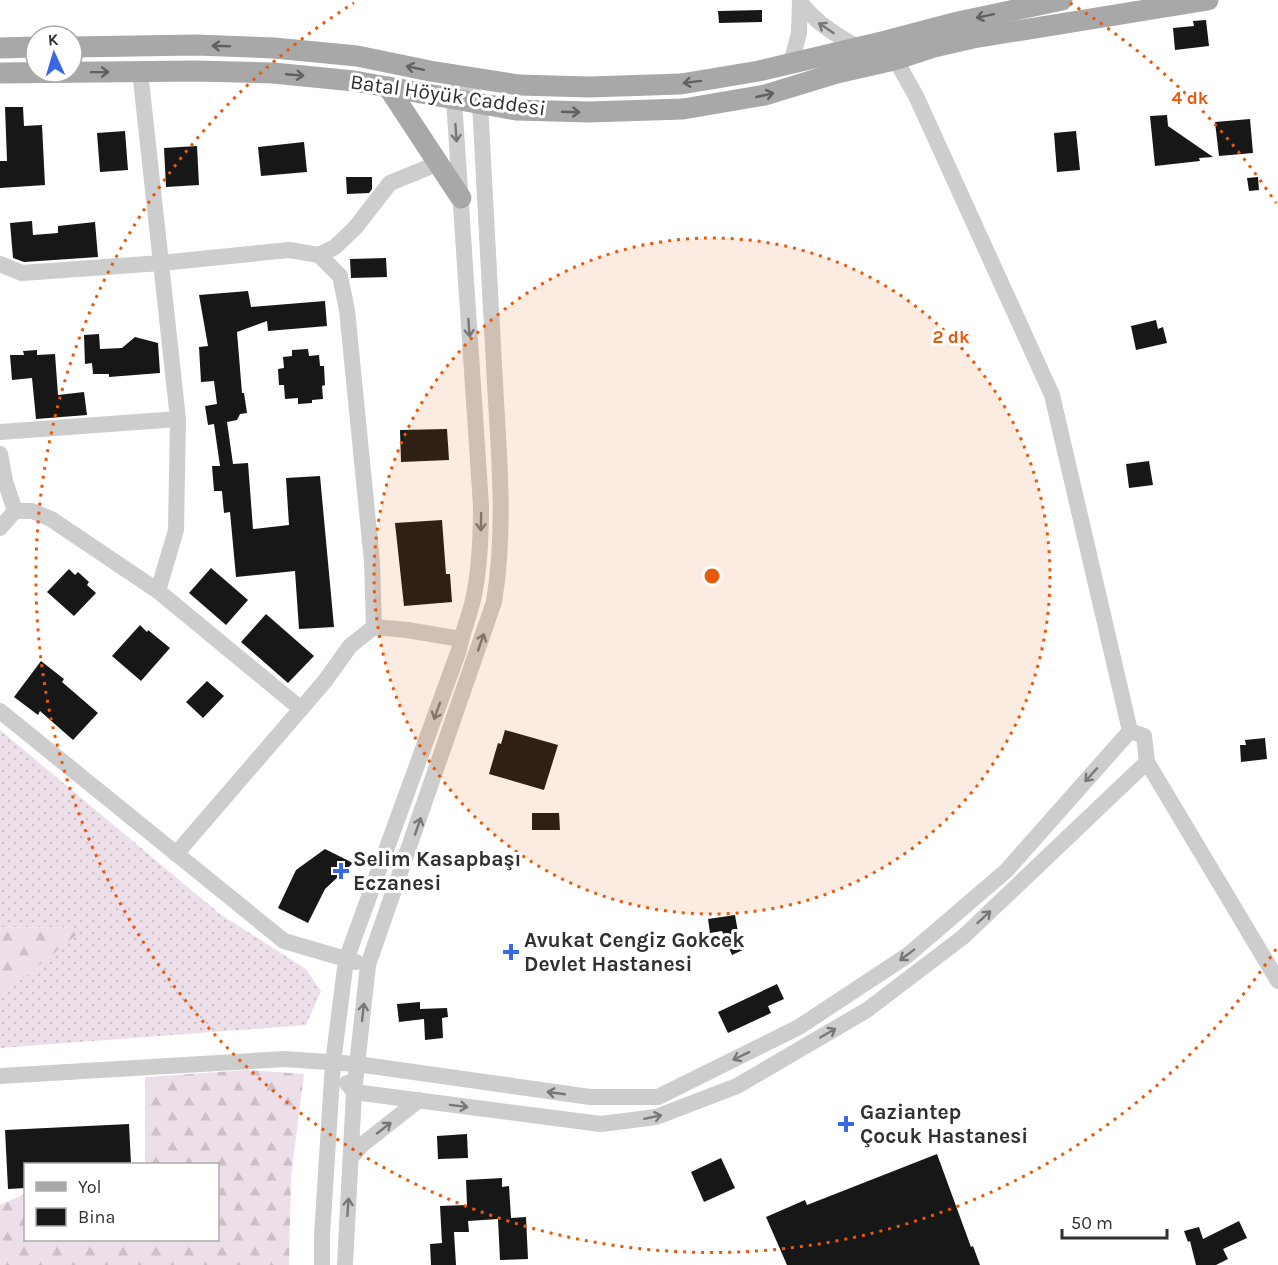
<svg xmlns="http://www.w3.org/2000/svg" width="1278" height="1265" viewBox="0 0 1278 1265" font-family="Karla,sans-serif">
<defs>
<pattern id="grass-dots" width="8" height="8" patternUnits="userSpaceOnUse" patternTransform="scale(1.5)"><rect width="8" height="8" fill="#eddfe9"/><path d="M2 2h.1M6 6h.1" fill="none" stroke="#ccc0c8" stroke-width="1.8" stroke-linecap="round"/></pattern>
<pattern id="forest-firs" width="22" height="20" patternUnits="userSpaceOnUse" patternTransform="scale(1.5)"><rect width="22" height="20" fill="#eddfe9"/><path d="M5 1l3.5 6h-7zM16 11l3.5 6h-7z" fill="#ccc0c8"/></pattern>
</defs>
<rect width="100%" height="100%" fill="#fff"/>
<path fill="url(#grass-dots)" d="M0,730L220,914L306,969L321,991L306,1025L0,1048V997L84,928L0,927Z"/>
<g fill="url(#forest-firs)">
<path d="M0,927L85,928L0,997Z"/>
<path d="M248,1070L304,1074L291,1177L289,1265H0V1205L25,1194L26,1240H218V1164H145V1077Z"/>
</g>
<g fill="#171717">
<path d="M762,10V22L719,23L718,11Z"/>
<path d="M1206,20L1209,46L1175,50L1173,28L1194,26L1193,21Z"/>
<path d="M5,107H23L24,126L42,125L45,185L0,188V161H7Z"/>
<path d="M1167,115L1168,126L1213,157L1199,158L1200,161L1155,166L1150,116Z"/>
<path d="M1250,119L1253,153L1219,156L1215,122Z"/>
<path d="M125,131L128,170L100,172L97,133Z"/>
<path d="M1076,131L1080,170L1057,172L1054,133Z"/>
<path d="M304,142L307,172L261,176L258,147Z"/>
<path d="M197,146L199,185L166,187L164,148Z"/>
<path d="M346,177H372V189L369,193L347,194Z"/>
<path d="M1258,177L1259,190L1249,191L1247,178Z"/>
<path d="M32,221L33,235L58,233V226L95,222L98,257L24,262L13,258L10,223Z"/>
<path d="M386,258L387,277L351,278L350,259Z"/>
<path d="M248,291L251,307L325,301L327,326L268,331L267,321L237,332L242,393H244L247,413L240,414L237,420L227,422L233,464L248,463L253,529L289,525L286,478L320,476L334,627L299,629L295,571L236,577L230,512L224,513L222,491H214L212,466H220L214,424L208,425L205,406L217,404L214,381L201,382L199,347L208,346L199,295Z"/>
<path d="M1156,320L1158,329L1163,327L1167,343L1136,350L1131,326Z"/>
<path d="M99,334L100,349L122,348L135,337L158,343L160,373L109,377V374H93L92,363L85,364L84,335Z"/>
<path d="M308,349L309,356L319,355L320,366H324L325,385L322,386L323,399L312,400V403L298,404V398L285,399L284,385H279L278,369L284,368L283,357L292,356V350Z"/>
<path d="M37,350V355L55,354L58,395L84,392L87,415L36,419L32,378L12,380L10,355H24L23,351Z"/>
<path d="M447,429L449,460L401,462L400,430Z"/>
<path d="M1149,461L1153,485L1129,488L1126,464Z"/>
<path d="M442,520L446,574H450L452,602L404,606L395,523Z"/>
<path d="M211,568L248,600L226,625L189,593Z"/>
<path d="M69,569L75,575L78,572L89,582L87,585L96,593L74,616L47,592Z"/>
<path d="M266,614L314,656L288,683L241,642Z"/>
<path d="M140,625L147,632L148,630L170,648L141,681L112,656Z"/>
<path d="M41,661L64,679L62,682L98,713L73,740L40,711L38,715L14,697Z"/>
<path d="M207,681L224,696L203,718L186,702Z"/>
<path d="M505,730L558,745L544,790L489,774L498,743L501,744Z"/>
<path d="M1265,738L1267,759L1241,762L1240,745H1246L1245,740Z"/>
<path d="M532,813H559L560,830H532Z"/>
<path d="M325,849L353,863L325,889L308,923L278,908L296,870Z"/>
<path d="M735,915L738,932L745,949L732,955L722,931L710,933L708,919Z"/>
<path d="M777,984L784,999L768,1006L771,1013L728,1033L718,1012Z"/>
<path d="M420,1002V1009L447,1008L448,1017L442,1018L443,1038L425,1040L424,1019L399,1022L397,1004Z"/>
<path d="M129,1124L131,1164H26V1188L8,1189L5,1130Z"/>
<path d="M467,1134L468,1158L438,1159L437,1136Z"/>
<path d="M937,1154L971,1247L973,1246L980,1265H787L766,1217L805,1200L807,1205Z"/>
<path d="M721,1158L735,1188L704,1202L691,1172Z"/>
<path d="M502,1178V1187L509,1186L511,1218L526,1217L528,1259L500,1260L498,1219L468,1221L469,1232H454L456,1265H431L430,1244L442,1243L440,1206L467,1205L466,1180Z"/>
<path d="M1239,1221L1247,1238L1223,1249L1228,1259L1216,1265H1196L1190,1241L1188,1242L1184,1231L1199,1227L1203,1239Z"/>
</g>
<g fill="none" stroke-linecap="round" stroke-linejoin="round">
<g stroke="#cdcdcd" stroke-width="16">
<path d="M800,2C817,24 834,33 857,47"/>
<path d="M890,50L916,96L1052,395L1130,731L1144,736L1147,762L1278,981"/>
<path d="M791,63L799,33L800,0"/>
<path d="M140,71L178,419L176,530L158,591"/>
<path d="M319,255L340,276L347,310L372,562L374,627"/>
<path d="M0,264L22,273L161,263L289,250L319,255L335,247L355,228L390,183L439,163"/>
<path d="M0,432L178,419"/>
<path d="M0,454L5,481L15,511"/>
<path d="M0,528L15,511H32L51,519L158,591L301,709"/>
<path d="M0,711L284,941L356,962"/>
<path d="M176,854L325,681L350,646L374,627L407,630L461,639"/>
<path d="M0,1076L284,1059L357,1064L590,1097H658L799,1027L908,955L1006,871L1130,731"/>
<path d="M347,1083L354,1092L601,1124L656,1117L737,1086L867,1010L963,937L1147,762"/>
<path d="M351,1157L363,1144L419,1100"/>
<path d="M322,1265V1236L333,1063L346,960L459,650C462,633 469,617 473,600C480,569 481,537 481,506L454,100L458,88"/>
<path d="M345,1265L354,1092L368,965L494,602C506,529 499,456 495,383C490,290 485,197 480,104L462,76"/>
</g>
<g stroke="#a8a8a8" stroke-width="21">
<path d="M72,47L196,45L274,48L357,56L430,71L519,85L589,87L681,84L759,71L886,41L958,22L1062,0"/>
<path d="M0,48L36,47"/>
<path d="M0,73L196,71L273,73L354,81L516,110L589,112L683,109L765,95L837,73L894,60L934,47L973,38L1208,0"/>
<path d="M388,87L461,198"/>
</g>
</g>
<defs><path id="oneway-shaft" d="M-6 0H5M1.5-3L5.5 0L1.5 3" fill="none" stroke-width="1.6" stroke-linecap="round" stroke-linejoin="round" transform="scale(1.5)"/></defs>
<g stroke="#606060">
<use href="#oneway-shaft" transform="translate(985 16) rotate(168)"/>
<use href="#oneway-shaft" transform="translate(221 46) rotate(-178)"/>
<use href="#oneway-shaft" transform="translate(415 68) rotate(-168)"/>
<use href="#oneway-shaft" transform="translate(100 72) rotate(-1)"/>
<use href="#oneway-shaft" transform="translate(295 75) rotate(5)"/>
<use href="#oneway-shaft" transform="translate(692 82) rotate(173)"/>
<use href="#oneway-shaft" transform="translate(765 95) rotate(-13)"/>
<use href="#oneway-shaft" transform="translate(571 112) rotate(2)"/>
</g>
<g stroke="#777">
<use href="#oneway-shaft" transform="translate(826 28) rotate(-146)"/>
<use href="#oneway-shaft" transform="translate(456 133) rotate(86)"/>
<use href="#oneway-shaft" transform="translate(469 328) rotate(86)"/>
<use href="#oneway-shaft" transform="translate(481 522) rotate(91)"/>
<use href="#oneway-shaft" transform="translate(481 642) rotate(-71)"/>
<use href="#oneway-shaft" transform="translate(437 711) rotate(110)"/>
<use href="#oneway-shaft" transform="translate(1091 775) rotate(132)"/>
<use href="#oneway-shaft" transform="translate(418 826) rotate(-71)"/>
<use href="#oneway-shaft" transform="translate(984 917) rotate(-43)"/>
<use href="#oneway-shaft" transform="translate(907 955) rotate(143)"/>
<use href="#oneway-shaft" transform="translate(363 1012) rotate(-84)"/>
<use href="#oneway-shaft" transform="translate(828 1033) rotate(-30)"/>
<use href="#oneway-shaft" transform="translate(741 1056) rotate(154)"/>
<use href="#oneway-shaft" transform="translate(556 1093) rotate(-172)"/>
<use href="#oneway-shaft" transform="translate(459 1106) rotate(7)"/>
<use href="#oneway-shaft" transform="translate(653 1117) rotate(-12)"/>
<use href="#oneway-shaft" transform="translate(384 1128) rotate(-38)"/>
<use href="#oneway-shaft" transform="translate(348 1207) rotate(-86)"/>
</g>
<circle cx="712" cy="576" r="338" fill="#e8590c" fill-opacity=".12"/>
<g fill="none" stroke="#e8590c" stroke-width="3" stroke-dasharray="3 6">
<circle cx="712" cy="576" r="338"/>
<path d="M1276 949A676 676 0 1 1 354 3M1070 3A676 676 0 0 1 1276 203"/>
</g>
<g fill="#3869e2" stroke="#fff" stroke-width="2">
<path d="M338 862h6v6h6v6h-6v6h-6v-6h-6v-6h6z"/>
<path d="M508 943h6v6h6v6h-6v6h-6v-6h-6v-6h6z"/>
<path d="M843 1115h6v6h6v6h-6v6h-6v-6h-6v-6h6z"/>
</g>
<g text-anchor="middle" stroke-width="6" stroke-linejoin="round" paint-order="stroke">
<g font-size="21" fill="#303030" stroke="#fff">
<text transform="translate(448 95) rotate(8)" y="7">Batal Höyük Caddesi</text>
</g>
<g font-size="21" font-weight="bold" fill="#303030" stroke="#fff" text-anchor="start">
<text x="353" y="866">Selim Kasapbaşı<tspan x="353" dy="24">Eczanesi</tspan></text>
<text x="524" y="947">Avukat Cengiz Gokcek<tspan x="524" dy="24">Devlet Hastanesi</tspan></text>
<text x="860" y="1119">Gaziantep<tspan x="860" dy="24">Çocuk Hastanesi</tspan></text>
</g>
</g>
<circle cx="712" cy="576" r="9" fill="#e8590c" stroke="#fff" stroke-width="3"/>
<g font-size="18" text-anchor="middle" font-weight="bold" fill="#e8590c" stroke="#fff" stroke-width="6" stroke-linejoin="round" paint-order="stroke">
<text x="1190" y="104">4 dk</text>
<text x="951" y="343">2 dk</text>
</g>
<rect x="24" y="1163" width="195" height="78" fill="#ffffff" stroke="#acacac" stroke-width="1.5"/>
<rect x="36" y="1182" width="30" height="9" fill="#a8a8a8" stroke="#acacac" stroke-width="1.5"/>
<text x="78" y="1193" font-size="18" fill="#303030">Yol</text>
<rect x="36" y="1208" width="30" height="18" fill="#171717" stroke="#acacac" stroke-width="1.5"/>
<text x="78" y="1223" font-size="18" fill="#303030">Bina</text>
<g transform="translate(54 54) rotate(356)"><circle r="28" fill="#ffffff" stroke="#acacac" stroke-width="1.5"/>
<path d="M0-4.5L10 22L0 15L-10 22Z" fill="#3869e2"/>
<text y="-9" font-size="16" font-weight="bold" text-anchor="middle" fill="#303030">K</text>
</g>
<path d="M1062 1229v9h105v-9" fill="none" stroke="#303030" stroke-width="3"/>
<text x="1071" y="1229" font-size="18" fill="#303030" stroke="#ffffff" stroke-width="4.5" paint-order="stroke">50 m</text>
</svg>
